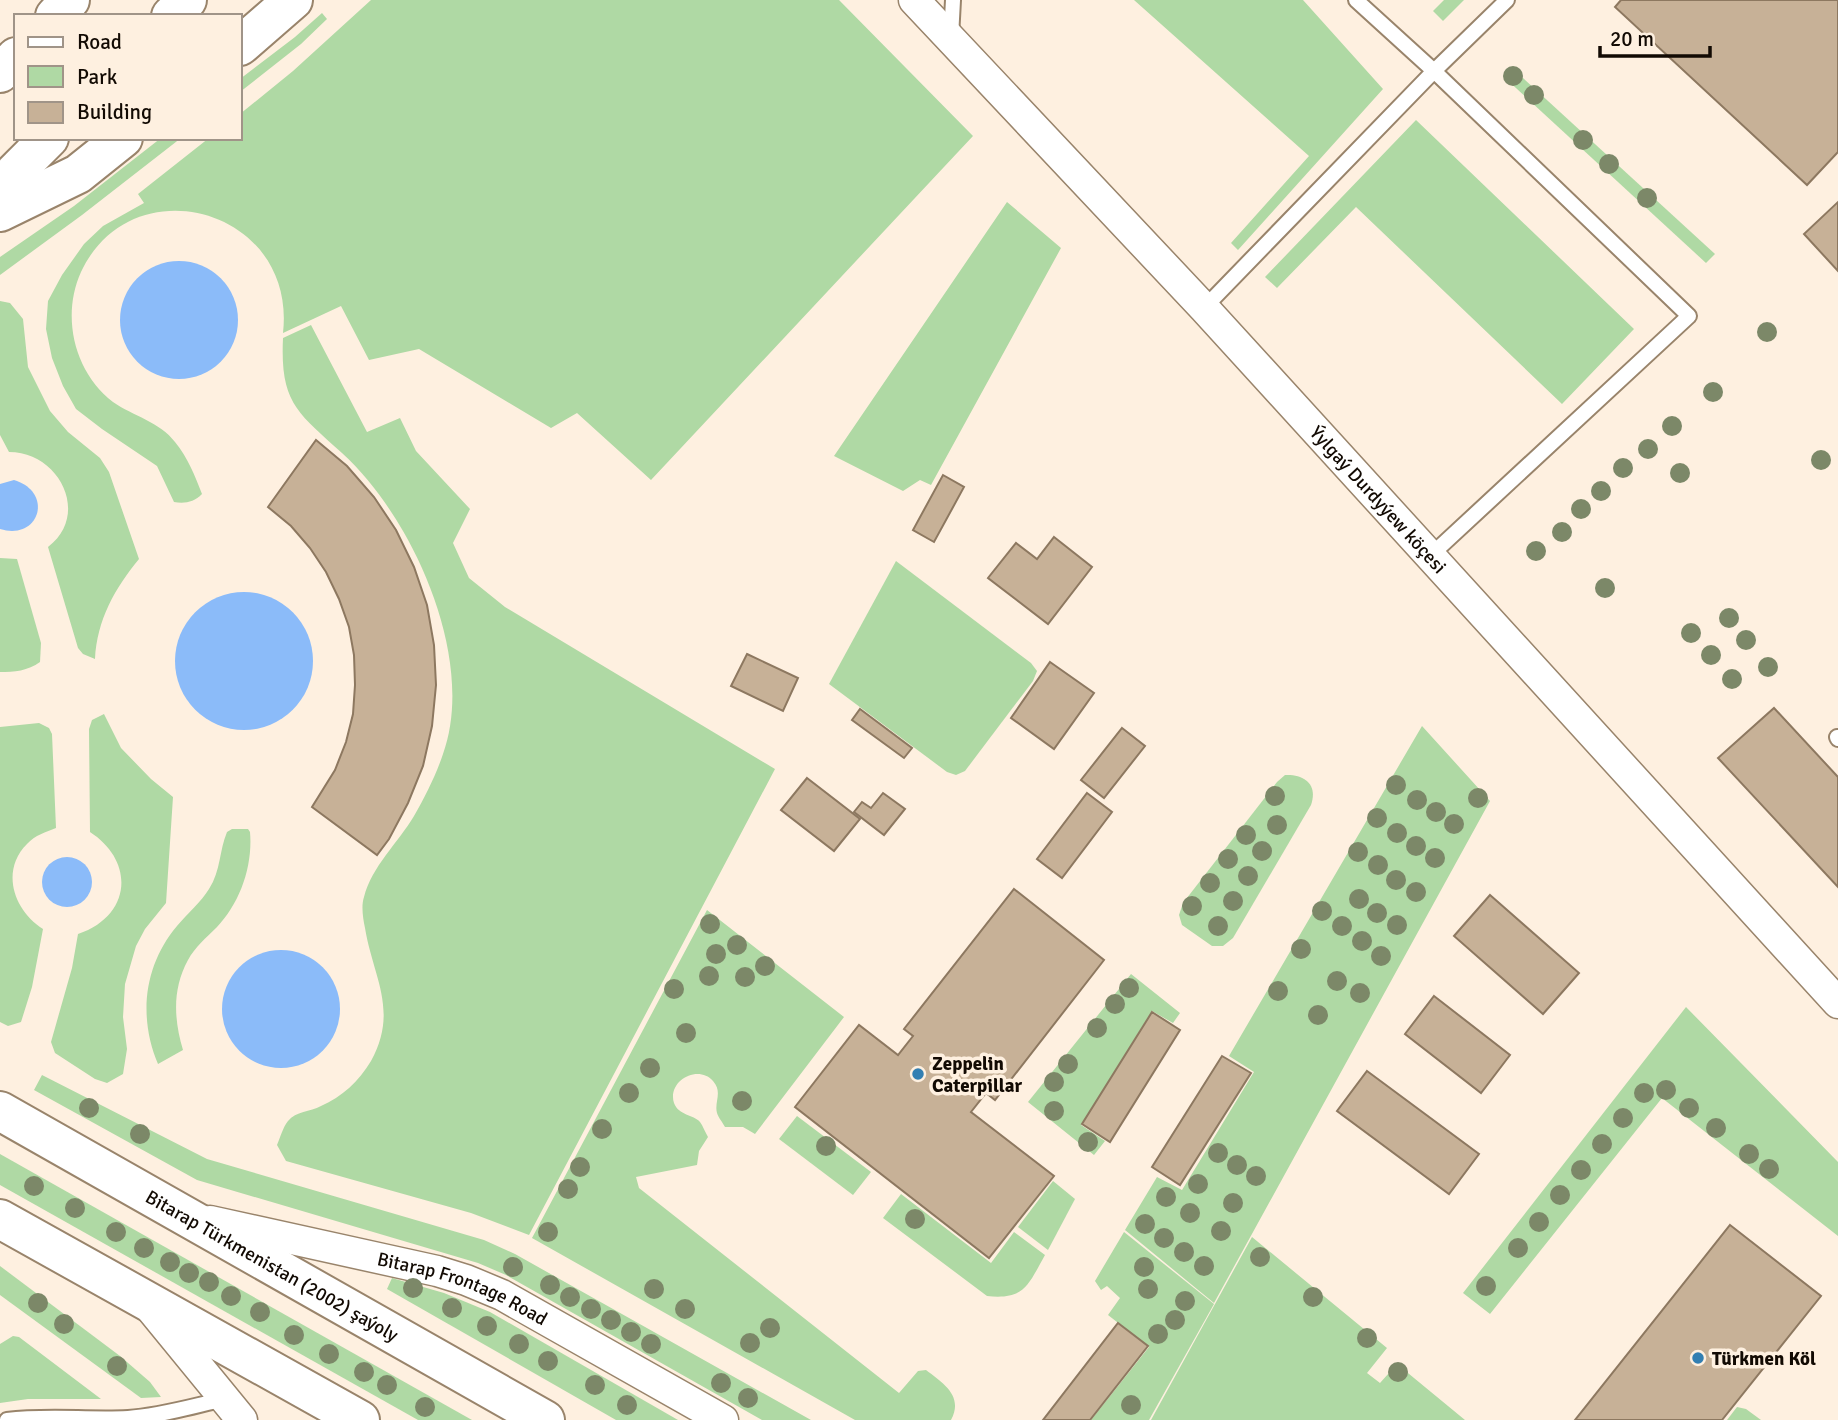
<svg xmlns="http://www.w3.org/2000/svg" width="1838" height="1420" viewBox="0 0 1838 1420" font-family="Signika,sans-serif">
<rect width="100%" height="100%" fill="#fef0e0"/>
<g fill="#afd9a4">
<path d="M371,0H839L973,136L651,480L577,413L551,428L419,349L369,360L341,306L283,333C297,209 132,163 81,272C61,316 74,372 113,402C133,416 160,422 175,442C188,458 195,476 202,494C194,502 185,504 174,502L157,466L102,429L76,409L63,386L52,358L46,329L48,301L62,275L84,244L103,226L144,203L138,194L209,138H240V114L293,71Z"/>
<path d="M1134,0H1303L1383,89L1238,250L1231,243L1309,156Z"/>
<path d="M1444,0H1464L1443,21L1433,11Z"/>
<path d="M322,13L327,19L301,44L240,92V79L295,37Z"/>
<path d="M1512,68L1715,254L1706,263L1504,77Z"/>
<path d="M1416,120L1634,329L1562,404L1356,207L1277,288L1265,277Z"/>
<path d="M161,138H181L82,215L0,275V257L74,206Z"/>
<path d="M1007,202L1061,248L931,485L920,480L903,491L834,456Z"/>
<path d="M0,301L10,303L23,319L28,367L50,411L68,432L100,458L109,472L139,559C115,588 97,620 95,659L83,654L78,648L48,547C91,514 59,452 9,452L0,435Z"/>
<path d="M311,325L367,432L400,418L416,451L470,509L453,543L469,578L505,607L775,769L529,1235L471,1213L286,1161L277,1145C280,1138 283,1127 288,1121C296,1111 310,1112 321,1106C342,1097 359,1081 371,1061C399,1010 373,977 365,928C363,918 361,906 364,897C372,866 398,843 414,816C425,797 436,775 443,754C468,684 439,593 403,531C386,502 367,476 342,453C297,412 280,403 283,338Z"/>
<path d="M0,558L17,559L41,643L40,662C28,671 14,672 0,672Z"/>
<path d="M896,561L1031,663L1037,671L1033,681L965,771L956,775L947,772L829,684Z"/>
<path d="M104,714L121,748L151,779L173,797L166,903L145,929L136,946L125,984L123,1017L127,1049L123,1074L107,1083L95,1079L55,1053L51,1042L72,968L78,934C131,916 136,862 90,832L89,729L92,720Z"/>
<path d="M39,723L49,728L52,734L56,828C46,832 35,835 27,844C0,871 14,911 43,929L32,987L21,1022L8,1026L0,1022V727Z"/>
<path d="M1422,726L1490,801L1214,1303L1125,1230L1157,1177L1182,1190L1254,1072L1229,1056Z"/>
<path d="M1285,775C1305,774 1318,785 1311,805L1233,938L1223,946H1212L1182,925L1179,915L1183,903L1277,782Z"/>
<path d="M232,829H248L250,832C253,866 240,903 217,927C206,938 195,947 188,960C172,989 174,1020 183,1050L158,1064C138,1017 144,965 177,926C188,913 201,902 209,889C221,870 219,851 227,832Z"/>
<path d="M707,910L844,1017L755,1134L743,1127H725C723,1123 718,1117 717,1113C714,1102 723,1092 713,1081C698,1064 667,1081 674,1103C679,1116 693,1114 700,1122C703,1126 705,1132 708,1137L699,1151L697,1165L636,1177L639,1188L899,1393L918,1371L926,1370C943,1383 964,1396 951,1420H855L532,1238Z"/>
<path d="M1131,974L1180,1013L1173,1023L1152,1011L1081,1125L1105,1141L1094,1155L1028,1102Z"/>
<path d="M1686,1007L1838,1162V1236L1662,1098L1490,1314L1463,1293Z"/>
<path d="M42,1075L207,1159L484,1240L515,1254L811,1420H762L506,1275L478,1263L197,1180L34,1090Z"/>
<path d="M797,1116L871,1172L853,1195L779,1139Z"/>
<path d="M0,1154L472,1420H418L0,1185Z"/>
<path d="M1053,1181L1075,1199L1048,1250L1018,1227Z"/>
<path d="M901,1194L991,1263L1014,1232L1045,1255C1028,1285 1025,1300 987,1296L883,1218Z"/>
<path d="M1124,1232L1214,1304L1149,1420H1091L1149,1347L1108,1315L1120,1298L1107,1286L1101,1290L1095,1281Z"/>
<path d="M1252,1237L1387,1348L1367,1373L1380,1383L1397,1364L1465,1420H1151Z"/>
<path d="M0,1266L120,1356L150,1382L161,1397L141,1398L0,1295Z"/>
<path d="M392,1278L444,1293L490,1312L678,1420H616L387,1289Z"/>
<path d="M13,1336L19,1337L101,1399H28L0,1403V1344Z"/>
<path d="M1737,1407L1746,1409L1761,1420H1727Z"/>
</g>
<g fill="#8bbbf9">
<circle cx="179" cy="320" r="59"/>
<path d="M14,480C54,492 40,541 0,529V484Z"/>
<circle cx="244" cy="661" r="69"/>
<circle cx="67" cy="882" r="25"/>
<circle cx="281" cy="1009" r="59"/>
</g>
<g fill="#c7b197" stroke="#8d7860" stroke-width="2">
<path d="M1621,0H1838V152L1807,185L1615,7Z"/>
<path d="M1838,202V271L1804,234Z"/>
<path d="M316,440L347,466L374,497L396,530L414,567L427,605L434,645L436,685L432,726L423,766L408,803L389,839L377,855L312,807L335,770L346,742L353,714L355,685L354,655L349,627L339,599L326,572L310,548L291,526L268,507Z"/>
<path d="M943,475L964,487L934,542L913,530Z"/>
<path d="M1054,537L1092,567L1048,624L988,578L1016,543L1037,559Z"/>
<path d="M747,654L798,678L783,711L731,686Z"/>
<path d="M1050,662L1094,693L1054,749L1011,718Z"/>
<path d="M1774,708L1838,777V887L1718,758Z"/>
<path d="M860,709L912,748L904,758L852,720Z"/>
<path d="M1122,728L1145,746L1104,798L1081,780Z"/>
<path d="M807,778L860,819L834,851L781,810Z"/>
<path d="M883,793L905,809L884,835L854,812L862,802L871,808Z"/>
<path d="M1087,793L1112,812L1062,878L1037,859Z"/>
<path d="M1014,889L1104,960L995,1100L986,1093L971,1112L1054,1176L989,1258L795,1107L859,1025L898,1055L913,1036L904,1029Z"/>
<path d="M1490,895L1579,973L1543,1014L1454,936Z"/>
<path d="M1434,996L1510,1055L1481,1093L1405,1034Z"/>
<path d="M1152,1012L1180,1030L1110,1142L1082,1124Z"/>
<path d="M1222,1056L1251,1073L1180,1185L1152,1167Z"/>
<path d="M1367,1071L1479,1154L1449,1194L1337,1111Z"/>
<path d="M1730,1225L1821,1296L1722,1420H1575Z"/>
<path d="M1118,1323L1148,1346L1090,1420H1043Z"/>
</g>
<g fill="none" stroke-linecap="round" stroke-linejoin="round">
<defs>
<g id="service">
<path d="M1356,0L1434,71L1689,316L1429,557"/>
<path d="M951,37L953,0"/>
<path d="M1204,308L1434,71L1507,0"/>
<path d="M1837,737L1838,739"/>
<path d="M7,1420C47,1415 87,1420 128,1418C160,1416 193,1406 225,1399"/>
</g>
<g id="minor">
<path id="s1" d="M914,0L1204,308L1838,1003"/>
<path id="s2" d="M210,1221L437,1271L466,1280L502,1295L723,1420"/>
<path d="M152,1310L242,1420"/>
</g>
<g id="secondary">
<path id="s3" d="M0,1111L545,1420"/>
<path d="M0,1219L360,1420"/>
</g>
<g id="primary">
<path d="M55,16L70,0"/>
<path d="M171,16L187,0"/>
<path d="M240,46L293,0"/>
<path d="M0,73L16,57"/>
<path d="M0,187L49,138"/>
<path d="M0,212L78,174L123,138"/>
</g>
</defs>
<use href="#service" stroke="#99846b" stroke-width="18"/>
<use href="#minor" stroke="#99846b" stroke-width="33"/>
<use href="#secondary" stroke="#99846b" stroke-width="42"/>
<use href="#primary" stroke="#99846b" stroke-width="42"/>
<use href="#service" stroke="#fff" stroke-width="14"/>
<use href="#minor" stroke="#fff" stroke-width="30"/>
<use href="#secondary" stroke="#fff" stroke-width="38"/>
<use href="#primary" stroke="#fff" stroke-width="38"/>
</g>
<g fill="#7c8868">
<circle cx="1513" cy="76" r="10"/>
<circle cx="1534" cy="95" r="10"/>
<circle cx="1583" cy="140" r="10"/>
<circle cx="1609" cy="164" r="10"/>
<circle cx="1647" cy="198" r="10"/>
<circle cx="1767" cy="332" r="10"/>
<circle cx="1713" cy="392" r="10"/>
<circle cx="1672" cy="426" r="10"/>
<circle cx="1648" cy="449" r="10"/>
<circle cx="1821" cy="460" r="10"/>
<circle cx="1623" cy="468" r="10"/>
<circle cx="1680" cy="473" r="10"/>
<circle cx="1601" cy="491" r="10"/>
<circle cx="1581" cy="509" r="10"/>
<circle cx="1562" cy="532" r="10"/>
<circle cx="1536" cy="551" r="10"/>
<circle cx="1605" cy="588" r="10"/>
<circle cx="1729" cy="618" r="10"/>
<circle cx="1691" cy="633" r="10"/>
<circle cx="1746" cy="640" r="10"/>
<circle cx="1711" cy="655" r="10"/>
<circle cx="1768" cy="667" r="10"/>
<circle cx="1732" cy="679" r="10"/>
<circle cx="1396" cy="785" r="10"/>
<circle cx="1275" cy="796" r="10"/>
<circle cx="1478" cy="798" r="10"/>
<circle cx="1417" cy="800" r="10"/>
<circle cx="1436" cy="812" r="10"/>
<circle cx="1377" cy="818" r="10"/>
<circle cx="1454" cy="824" r="10"/>
<circle cx="1277" cy="825" r="10"/>
<circle cx="1397" cy="833" r="10"/>
<circle cx="1246" cy="835" r="10"/>
<circle cx="1416" cy="846" r="10"/>
<circle cx="1262" cy="851" r="10"/>
<circle cx="1358" cy="852" r="10"/>
<circle cx="1435" cy="858" r="10"/>
<circle cx="1228" cy="859" r="10"/>
<circle cx="1378" cy="865" r="10"/>
<circle cx="1248" cy="876" r="10"/>
<circle cx="1396" cy="880" r="10"/>
<circle cx="1210" cy="883" r="10"/>
<circle cx="1416" cy="892" r="10"/>
<circle cx="1359" cy="899" r="10"/>
<circle cx="1233" cy="901" r="10"/>
<circle cx="1192" cy="906" r="10"/>
<circle cx="1322" cy="911" r="10"/>
<circle cx="1377" cy="913" r="10"/>
<circle cx="710" cy="924" r="10"/>
<circle cx="1397" cy="925" r="10"/>
<circle cx="1218" cy="926" r="10"/>
<circle cx="1342" cy="926" r="10"/>
<circle cx="1362" cy="941" r="10"/>
<circle cx="737" cy="945" r="10"/>
<circle cx="1301" cy="949" r="10"/>
<circle cx="716" cy="954" r="10"/>
<circle cx="1381" cy="956" r="10"/>
<circle cx="765" cy="966" r="10"/>
<circle cx="709" cy="976" r="10"/>
<circle cx="745" cy="977" r="10"/>
<circle cx="1337" cy="981" r="10"/>
<circle cx="1129" cy="988" r="10"/>
<circle cx="674" cy="989" r="10"/>
<circle cx="1278" cy="991" r="10"/>
<circle cx="1360" cy="993" r="10"/>
<circle cx="1115" cy="1004" r="10"/>
<circle cx="1318" cy="1015" r="10"/>
<circle cx="1097" cy="1028" r="10"/>
<circle cx="686" cy="1033" r="10"/>
<circle cx="1068" cy="1064" r="10"/>
<circle cx="650" cy="1068" r="10"/>
<circle cx="1054" cy="1082" r="10"/>
<circle cx="1666" cy="1090" r="10"/>
<circle cx="629" cy="1093" r="10"/>
<circle cx="1644" cy="1093" r="10"/>
<circle cx="742" cy="1101" r="10"/>
<circle cx="89" cy="1108" r="10"/>
<circle cx="1689" cy="1108" r="10"/>
<circle cx="1054" cy="1111" r="10"/>
<circle cx="1623" cy="1118" r="10"/>
<circle cx="1716" cy="1128" r="10"/>
<circle cx="602" cy="1129" r="10"/>
<circle cx="140" cy="1134" r="10"/>
<circle cx="1088" cy="1142" r="10"/>
<circle cx="1602" cy="1144" r="10"/>
<circle cx="826" cy="1146" r="10"/>
<circle cx="1218" cy="1153" r="10"/>
<circle cx="1749" cy="1154" r="10"/>
<circle cx="1237" cy="1165" r="10"/>
<circle cx="580" cy="1167" r="10"/>
<circle cx="1769" cy="1169" r="10"/>
<circle cx="1581" cy="1170" r="10"/>
<circle cx="1256" cy="1176" r="10"/>
<circle cx="1198" cy="1184" r="10"/>
<circle cx="34" cy="1186" r="10"/>
<circle cx="568" cy="1189" r="10"/>
<circle cx="1560" cy="1195" r="10"/>
<circle cx="1166" cy="1197" r="10"/>
<circle cx="1233" cy="1203" r="10"/>
<circle cx="75" cy="1208" r="10"/>
<circle cx="1190" cy="1213" r="10"/>
<circle cx="915" cy="1219" r="10"/>
<circle cx="1539" cy="1222" r="10"/>
<circle cx="1145" cy="1224" r="10"/>
<circle cx="1221" cy="1231" r="10"/>
<circle cx="116" cy="1232" r="10"/>
<circle cx="548" cy="1232" r="10"/>
<circle cx="1164" cy="1238" r="10"/>
<circle cx="144" cy="1248" r="10"/>
<circle cx="1518" cy="1248" r="10"/>
<circle cx="1184" cy="1252" r="10"/>
<circle cx="1260" cy="1257" r="10"/>
<circle cx="170" cy="1262" r="10"/>
<circle cx="1204" cy="1266" r="10"/>
<circle cx="513" cy="1267" r="10"/>
<circle cx="1144" cy="1267" r="10"/>
<circle cx="189" cy="1273" r="10"/>
<circle cx="209" cy="1282" r="10"/>
<circle cx="550" cy="1285" r="10"/>
<circle cx="1486" cy="1286" r="10"/>
<circle cx="413" cy="1288" r="10"/>
<circle cx="654" cy="1289" r="10"/>
<circle cx="1148" cy="1289" r="10"/>
<circle cx="231" cy="1296" r="10"/>
<circle cx="570" cy="1297" r="10"/>
<circle cx="1313" cy="1297" r="10"/>
<circle cx="1185" cy="1301" r="10"/>
<circle cx="38" cy="1303" r="10"/>
<circle cx="452" cy="1308" r="10"/>
<circle cx="591" cy="1309" r="10"/>
<circle cx="685" cy="1309" r="10"/>
<circle cx="260" cy="1312" r="10"/>
<circle cx="611" cy="1320" r="10"/>
<circle cx="1175" cy="1320" r="10"/>
<circle cx="64" cy="1324" r="10"/>
<circle cx="487" cy="1326" r="10"/>
<circle cx="770" cy="1328" r="10"/>
<circle cx="631" cy="1332" r="10"/>
<circle cx="1158" cy="1334" r="10"/>
<circle cx="294" cy="1335" r="10"/>
<circle cx="1367" cy="1338" r="10"/>
<circle cx="750" cy="1343" r="10"/>
<circle cx="519" cy="1344" r="10"/>
<circle cx="651" cy="1344" r="10"/>
<circle cx="329" cy="1354" r="10"/>
<circle cx="548" cy="1361" r="10"/>
<circle cx="117" cy="1366" r="10"/>
<circle cx="364" cy="1372" r="10"/>
<circle cx="1398" cy="1372" r="10"/>
<circle cx="721" cy="1383" r="10"/>
<circle cx="387" cy="1385" r="10"/>
<circle cx="595" cy="1385" r="10"/>
<circle cx="748" cy="1398" r="10"/>
<circle cx="627" cy="1405" r="10"/>
<circle cx="1131" cy="1405" r="10"/>
<circle cx="425" cy="1407" r="10"/>
</g>
<g fill="#337fb2" stroke="#fef0e0" stroke-width="2.5">
<circle cx="918" cy="1074" r="7"/>
<circle cx="1698" cy="1358" r="7"/>
</g>
<g text-anchor="middle" stroke-width="7" stroke-linejoin="round" paint-order="stroke">
<g font-size="19" fill="#120a03" stroke="#fef0e0">
<text dy="7" stroke="none"><textPath href="#s1" startOffset="682">Ýylgaý Durdyýew köçesi</textPath></text>
<text dy="7" stroke="none"><textPath href="#s3" startOffset="313">Bitarap Türkmenistan (2002) şaýoly</textPath></text>
<text dy="7" stroke="none"><textPath href="#s2" startOffset="262">Bitarap Frontage Road</textPath></text>
</g>
<g font-size="19" font-weight="bold" fill="#120a03" stroke="#fef0e0" text-anchor="start">
<text x="932" y="1070">Zeppelin<tspan x="932" dy="22">Caterpillar</tspan></text>
<text x="1712" y="1365">Türkmen Köl</text>
</g>
</g>
<rect x="14" y="14" width="228" height="126" fill="#fef0e0" stroke="#a09488" stroke-width="2"/>
<rect x="28" y="37" width="35" height="10" fill="#ffffff" stroke="#a09488" stroke-width="2"/>
<text x="77" y="49" font-size="21" fill="#120a03">Road</text>
<rect x="28" y="66" width="35" height="21" fill="#afd9a4" stroke="#a09488" stroke-width="2"/>
<text x="77" y="84" font-size="21" fill="#120a03">Park</text>
<rect x="28" y="102" width="35" height="21" fill="#c7b197" stroke="#a09488" stroke-width="2"/>
<text x="77" y="119" font-size="21" fill="#120a03">Building</text>
<path d="M1600 46v10h110v-10" fill="none" stroke="#120a03" stroke-width="3.5"/>
<text x="1610" y="46" font-size="21" fill="#120a03" stroke="#fef0e0" stroke-width="5" paint-order="stroke">20 m</text>
</svg>
